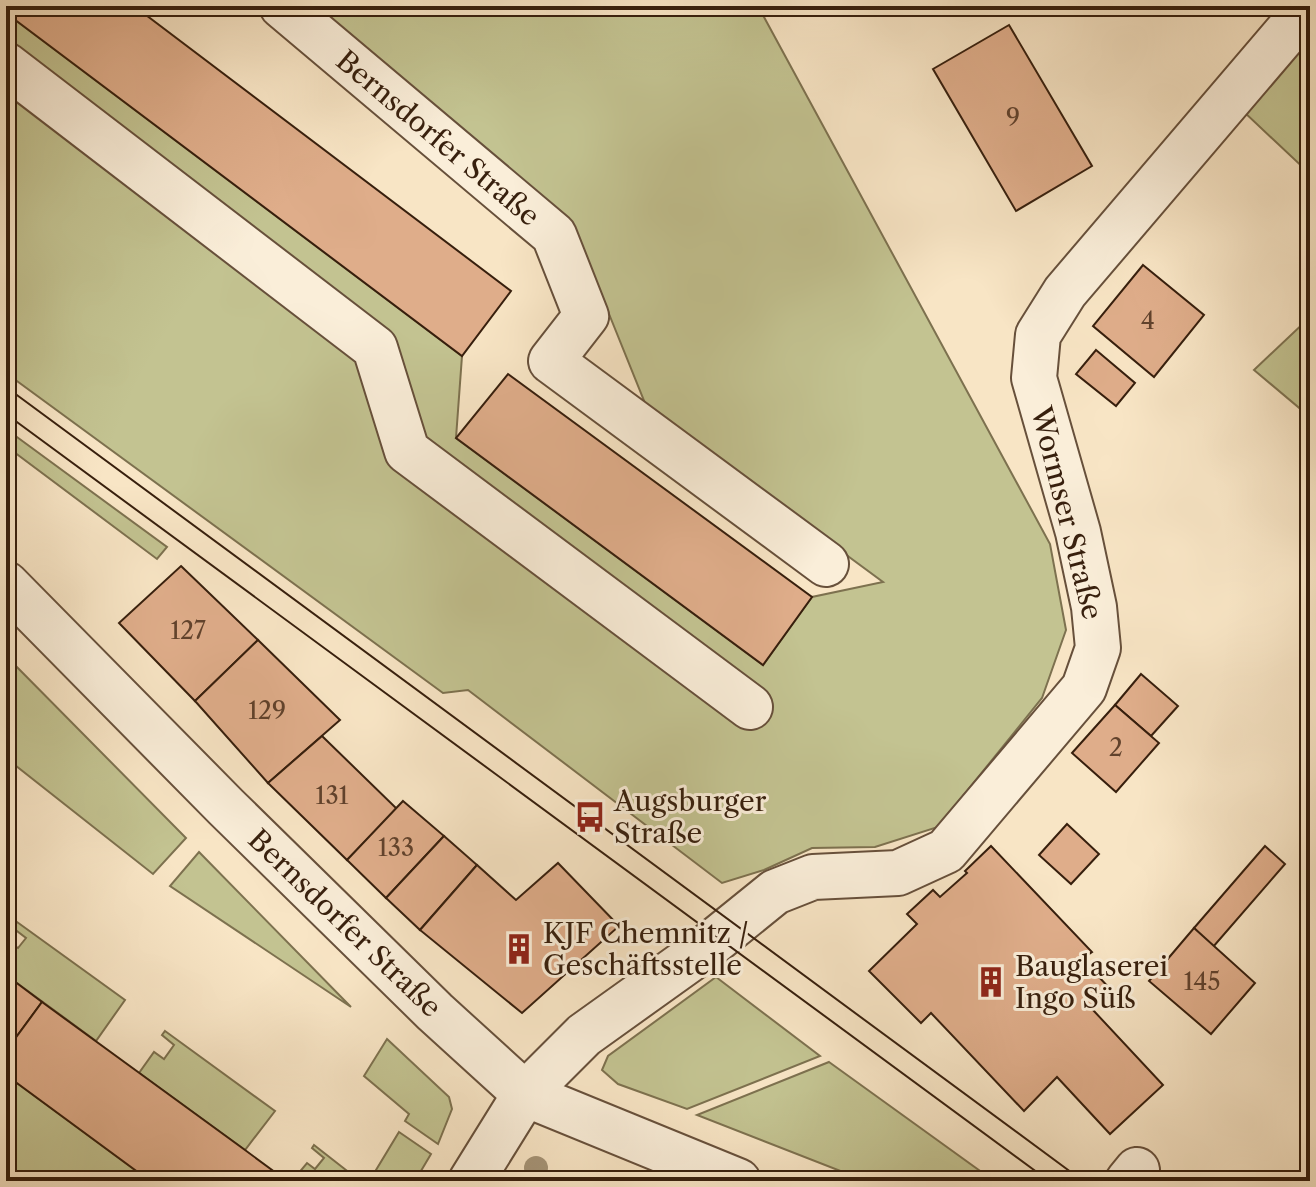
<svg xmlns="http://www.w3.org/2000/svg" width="1316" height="1187" viewBox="0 0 1316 1187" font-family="'Libre Caslon Text',serif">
<rect width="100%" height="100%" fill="#f8e5c5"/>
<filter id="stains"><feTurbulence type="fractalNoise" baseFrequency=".0025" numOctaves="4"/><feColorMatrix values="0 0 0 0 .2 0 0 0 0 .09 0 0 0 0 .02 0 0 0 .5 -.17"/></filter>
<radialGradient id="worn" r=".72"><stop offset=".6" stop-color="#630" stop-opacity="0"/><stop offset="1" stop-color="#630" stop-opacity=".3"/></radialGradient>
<g fill="#c3c391" stroke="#7d714f" stroke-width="2">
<path d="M305,6H758L1050,544L1066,630L1042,698L938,827L875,847L812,848L764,870L722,883L468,690L443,693L6,373V13L462,356L456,438L763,665L812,597L883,582L647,408L607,309Z"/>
<path d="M1310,33V174L1243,111Z"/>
<path d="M1310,317V417L1254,370Z"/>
<path d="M6,429L167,547L157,559L6,446Z"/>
<path d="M6,656L186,838L153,874L6,758Z"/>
<path d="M199,852L351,1007L170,886Z"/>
<path d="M17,922L125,1000L96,1041L6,975V940L18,948L26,938L13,928Z"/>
<path d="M716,977L820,1056L687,1109L618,1084L602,1070L608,1056Z"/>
<path d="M165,1031L275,1111L245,1150L139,1073L154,1052L164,1059L174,1045L162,1035Z"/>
<path d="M387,1039L449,1097L452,1109L438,1144L405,1121L409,1114L364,1076Z"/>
<path d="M829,1062L994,1181H866L697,1115Z"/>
<path d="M6,1075L150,1181H6Z"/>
<path d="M399,1132L431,1154L415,1181H391L376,1170Z"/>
<path d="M314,1145L360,1181H292L307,1163L315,1169L324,1158L312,1148Z"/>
</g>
<g fill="#dfad8a" stroke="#371f0d" stroke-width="2">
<path d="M6,6H134L511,291L462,356L6,13Z"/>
<path d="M1009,25L1092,166L1016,211L933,69Z"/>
<path d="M1143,265L1204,315L1154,377L1093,326Z"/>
<path d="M1096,350L1135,383L1116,406L1076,374Z"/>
<path d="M508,374L812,597L763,665L456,438Z"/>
<path d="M181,566L258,640L195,701L119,623Z"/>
<path d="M258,640L340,720L268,783L195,701Z"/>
<path d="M1141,674L1178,706L1151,736L1115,705Z"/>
<path d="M1115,705L1159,743L1116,792L1072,753Z"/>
<path d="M322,736L397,809L347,860L268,783Z"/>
<path d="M403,801L444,836L386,898L347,860Z"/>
<path d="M1067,824L1099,854L1071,884L1039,855Z"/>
<path d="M444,836L477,865L420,930L386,898Z"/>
<path d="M991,846L1092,952L1082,959L1113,992L1093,1010L1163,1085L1110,1134L1057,1077L1024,1111L931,1013L921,1023L869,971L917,924L907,914L933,890L940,897L967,873L965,871Z"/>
<path d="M1265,846L1285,864L1213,947L1194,928Z"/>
<path d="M558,863L619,926L522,1013L420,930L477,865L516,900Z"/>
<path d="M1194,928L1255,983L1211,1034L1149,981Z"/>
<path d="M6,975L42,1002L6,1051Z"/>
<path d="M42,1002L245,1150L287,1181H150L6,1075V1051Z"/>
</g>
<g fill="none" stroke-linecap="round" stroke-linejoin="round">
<defs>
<g id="minor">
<path d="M282,6L554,235L586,316L551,361L826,564"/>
<path d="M6,65L375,348L407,451L750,707"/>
<path d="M6,584L226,807L435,1012L525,1094L738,1181"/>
<path d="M471,1181L525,1094L584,1035L707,947L775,892L813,877L898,873L946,851L1084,688L1098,648L1094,607L1078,532L1034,378L1038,335L1065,292L1309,6"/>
<path d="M1128,1181L1137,1170"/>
</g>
</defs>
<use href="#minor" stroke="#67503b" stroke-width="48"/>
<use href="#minor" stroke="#faeed9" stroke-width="44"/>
<g stroke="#371f0d" stroke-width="2">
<path d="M6,387L1083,1181"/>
<path d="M6,414L1049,1181"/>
</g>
</g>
<circle fill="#a59376" cx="536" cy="1168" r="12"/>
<defs>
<symbol id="bus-bare" viewBox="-9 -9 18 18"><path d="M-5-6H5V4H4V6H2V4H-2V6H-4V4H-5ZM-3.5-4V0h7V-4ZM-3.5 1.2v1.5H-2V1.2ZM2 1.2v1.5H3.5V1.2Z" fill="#8f2418" stroke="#faeed9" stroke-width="2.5" paint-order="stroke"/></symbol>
<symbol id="building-bare" viewBox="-9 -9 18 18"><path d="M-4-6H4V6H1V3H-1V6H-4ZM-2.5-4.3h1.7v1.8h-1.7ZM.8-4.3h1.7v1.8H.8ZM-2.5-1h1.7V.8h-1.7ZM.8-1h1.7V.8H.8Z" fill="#8f2418" stroke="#faeed9" stroke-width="2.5" paint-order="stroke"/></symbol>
</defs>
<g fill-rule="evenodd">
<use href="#bus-bare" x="568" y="795" width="44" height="44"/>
<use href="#building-bare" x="497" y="927" width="44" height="44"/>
<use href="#building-bare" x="969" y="960" width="44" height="44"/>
</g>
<g text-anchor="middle" stroke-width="6" stroke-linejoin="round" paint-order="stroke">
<g font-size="24" fill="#61422c">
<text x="1013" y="126">9</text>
<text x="1148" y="329">4</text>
<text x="188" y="639">127</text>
<text x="267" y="719">129</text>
<text x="1116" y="756">2</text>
<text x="332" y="804">131</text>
<text x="396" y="856">133</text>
<text x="1202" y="990">145</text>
</g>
<g font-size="28" fill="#371f0d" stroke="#faeed9">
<text transform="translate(438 138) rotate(40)" y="10">Bernsdorfer Straße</text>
<text transform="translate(1067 513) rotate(76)" y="10">Wormser Straße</text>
<text transform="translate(345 923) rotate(44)" y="10">Bernsdorfer Straße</text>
</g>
<g font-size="28" fill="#371f0d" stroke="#faeed9" text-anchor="start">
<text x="614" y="811">Augsburger<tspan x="614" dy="32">Straße</tspan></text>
<text x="543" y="943">KJF Chemnitz /<tspan x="543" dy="32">Geschäftsstelle</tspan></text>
<text x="1015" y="976">Bauglaserei<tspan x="1015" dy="32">Ingo Süß</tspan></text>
</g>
</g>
<rect width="1316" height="1187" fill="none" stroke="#f8e5c5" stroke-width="32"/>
<rect x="8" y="8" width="1300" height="1171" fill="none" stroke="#371f0d" stroke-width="4"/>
<rect x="16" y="16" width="1284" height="1155" fill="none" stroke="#371f0d" stroke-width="2"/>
<rect width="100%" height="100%" filter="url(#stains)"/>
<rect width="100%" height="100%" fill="url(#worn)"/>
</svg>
